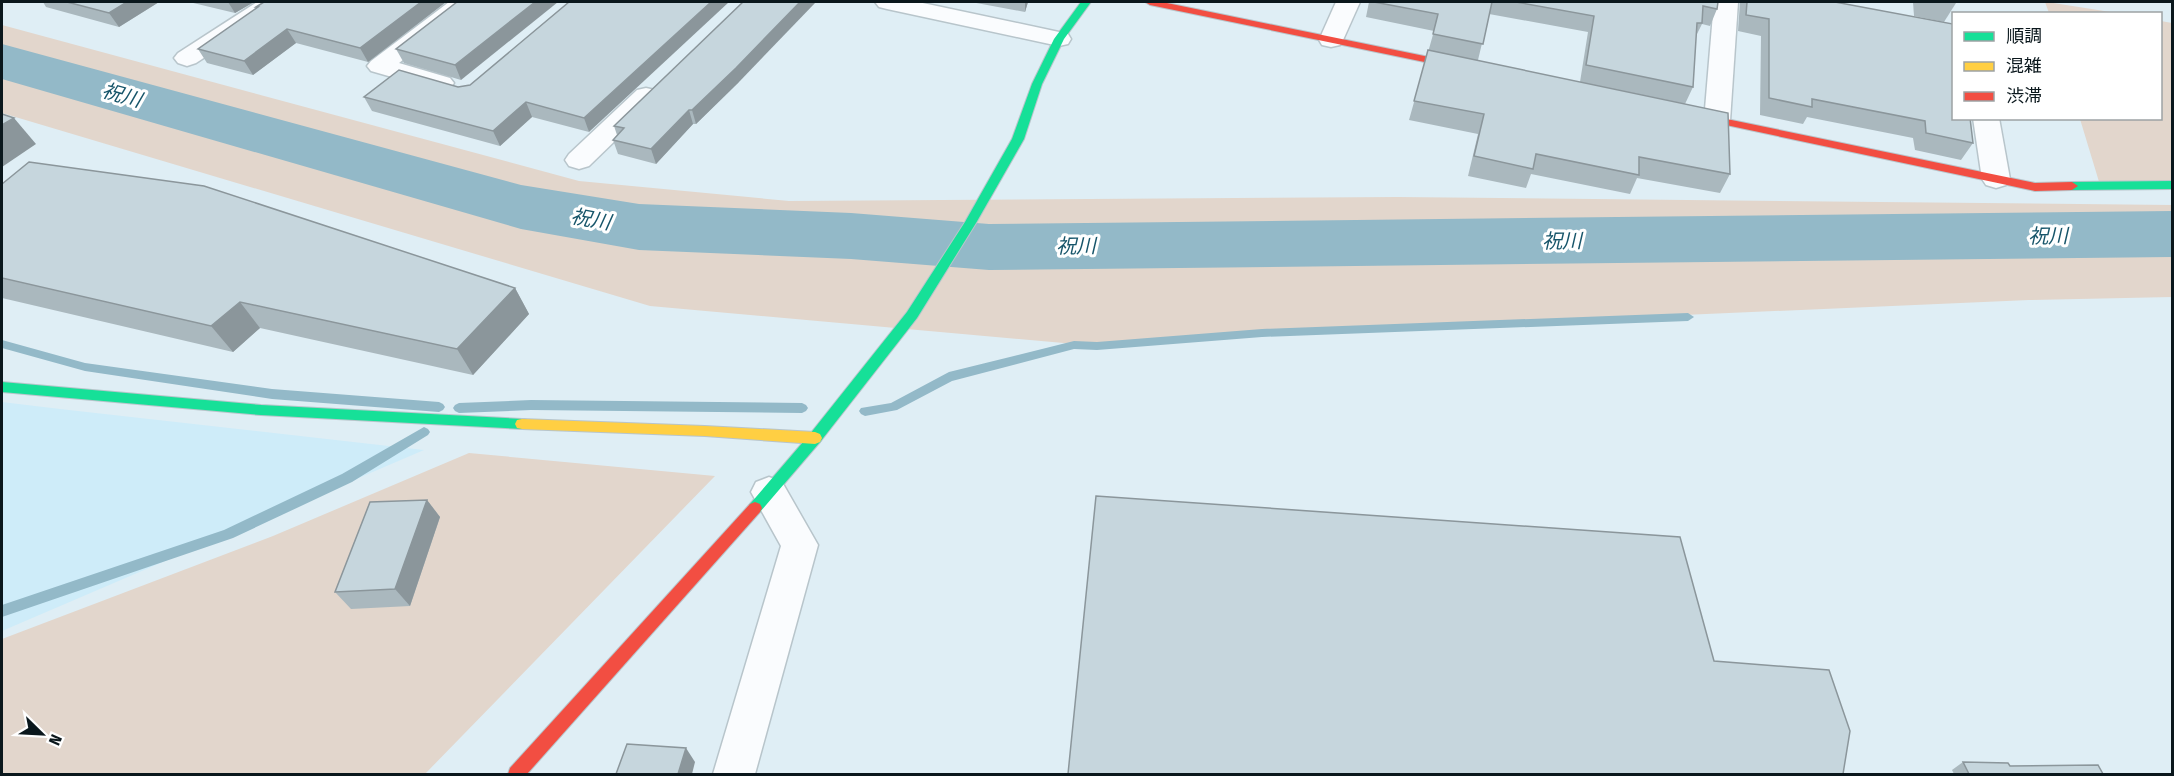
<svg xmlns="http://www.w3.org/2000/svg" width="2174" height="776" viewBox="0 0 2174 776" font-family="'Fira Sans Condensed','Noto Sans JP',sans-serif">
<rect width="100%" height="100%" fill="#dfeef5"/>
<path fill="#ceecf9" d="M2,402L60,409L424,450L2,631Z"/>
<g fill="#e2d6cc">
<path d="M2045,2H2047L2117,13H2049Z"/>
<path d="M2161,21L2172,23V185H2100L2080,119L2160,118Z"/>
<path d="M2,25L579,181L789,201L1398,197L2172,205V297L2029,300L1202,336L1097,346L650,306L2,113Z"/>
<path d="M469,453L715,476L425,774H2V639L273,536Z"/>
</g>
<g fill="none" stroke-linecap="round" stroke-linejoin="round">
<g fill="#93b9c8" fill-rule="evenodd">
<path d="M1688,313L1694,317L1688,321L1262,337L1097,350L1074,349L952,381L897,410L865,416L861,414L859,411L861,408L891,403L949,372L1074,341L1097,342L1262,329Z"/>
<path d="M2,340L85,363L272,389L439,402L443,404L445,407L443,410L439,412L272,399L85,371L2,348Z"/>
<path d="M531,400L802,403L806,405L808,408L806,411L802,413L531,410L459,413L455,411L453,408L455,405L459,403Z"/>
<path d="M424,427L428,429L430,432L428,435L352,482L233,538L2,617V605L224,530L342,474Z"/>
</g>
<path fill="#93b9c8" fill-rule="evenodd" d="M2,44L521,185L639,204L851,213L989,224L2172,211V257L989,270L851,259L639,250L521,229L2,79Z"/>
<defs>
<g id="street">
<path d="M257,2H285L281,7L196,63L187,66L178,63L174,58L178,53Z"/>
<path d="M449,2H476L399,63L450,78L454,83L450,88L441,91L371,71L367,66L371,61Z"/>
<path d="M875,2H918L1059,32L1068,34L1071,39L1068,44L1059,46L887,9L879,7Z"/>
<path d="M1336,2H1360L1343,40L1340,45L1331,47L1322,45L1319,40Z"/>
<path d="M1714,2H1738L1730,121L1726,127L1717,129L1708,127L1704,121Z"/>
<path d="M646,88L655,90L659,96L655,102L589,166L579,169L569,166L565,160L569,154L637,90Z"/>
<path d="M1973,118H1999L2010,179L2006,185L1996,188L1986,185L1982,179Z"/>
<path d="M769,477L782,482L818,545L755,774H713L781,546L751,492L756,482Z"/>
</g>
<g id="fast">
<path d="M1081,2H1091L1064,39L1042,84L1024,139L976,223L917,318L820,442L760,512L755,514L750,512L748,508L750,504L810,434L907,312L965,222L1012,139L1032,84L1054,39Z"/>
<path d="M2172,181V189L2072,190L2066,186L2072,182Z"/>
<path d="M2,382L261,405L522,419L527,420L529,424L527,428L522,429L261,415L2,392Z"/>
</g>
<path id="slow" d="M522,419L705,426L815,432L820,434L822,438L820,442L815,444L705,436L522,429L517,428L515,424L517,420Z"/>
<g id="jam">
<path d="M1145,2H1162L1468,65L1473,68L1468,71L1150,5Z"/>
<path d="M1683,110L2035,183L2072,182L2078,186L2072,190L2035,191L1679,115L1678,113Z"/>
<path d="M755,502L760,504L762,508L760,512L527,774H508L510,768L750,504Z"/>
</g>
</defs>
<use href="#street" stroke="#b8c5cb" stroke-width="3"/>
<use href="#fast" stroke="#b8c5cb" stroke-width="2"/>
<use href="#slow" stroke="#b8c5cb" stroke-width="2"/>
<use href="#jam" stroke="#b8c5cb" stroke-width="2"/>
<use href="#street" fill="#fafcfe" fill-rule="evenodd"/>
<use href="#fast" fill="#16e098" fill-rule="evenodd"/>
<use href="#slow" fill="#ffcf43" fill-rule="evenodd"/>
<use href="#jam" fill="#f24e42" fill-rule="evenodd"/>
</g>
<g fill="#aab8be">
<path d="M40,2H159L119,27L46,7L43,2Z"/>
<path d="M189,2H254L235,13Z"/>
<path d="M264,2H446L368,62L296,43L253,75L207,63L198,49L257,8L256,7Z"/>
<path d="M457,2L461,80L404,63L396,49Z"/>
<path d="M569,2L589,132L532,117L500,146L372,111L364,97L458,87L470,85Z"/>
<path d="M971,2H1028L1025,12Z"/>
<path d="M1369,2H1718L1717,9L1710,26L1702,24L1696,36L1693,87L1685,104L1580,82L1588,32L1489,14L1478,60L1730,174L1720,193L1637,178L1630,194L1531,174L1526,188L1468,176L1478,134L1409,120L1434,31L1366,17Z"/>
<path d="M1740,2H1835L1973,143L1961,160L1915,150L1913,138L1807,117L1803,124L1760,115L1761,36L1738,31Z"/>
<path d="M1913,2H1956V3L1944,22L1914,16Z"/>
<path d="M739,82L696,124H693L656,164L618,154L613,140L617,135L614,126Z"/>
<path d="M2,184L515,288L529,314L473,375L260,328L233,352L2,298Z"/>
<path d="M427,500L440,517L410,606L351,609L335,592Z"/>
<path d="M1963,762L2010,766L2103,774H1954L1952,770Z"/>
</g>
<g fill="#8b969b">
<path d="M127,2H159L119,27L109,13Z"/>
<path d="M228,2H254L235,13Z"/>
<path d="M421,2H446L368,62L360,48Z"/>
<path d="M535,2H558L461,80L455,65Z"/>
<path d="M711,2H729L589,132L584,118Z"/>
<path d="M800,2H816L739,82L696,124L692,110Z"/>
<path d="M1025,2H1028L1025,12Z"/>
<path d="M287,29L296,43L253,75L244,61Z"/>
<path d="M526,102L532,117L500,146L493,131Z"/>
<path d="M689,110L693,124L656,164L651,149Z"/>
<path d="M14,118L36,144L2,167V125Z"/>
<path d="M515,288L529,314L473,375L457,349Z"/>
<path d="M240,302L260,328L233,352L211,326Z"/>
<path d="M427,500L440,517L410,606L395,589Z"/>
<path d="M686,748L695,762L692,774H678Z"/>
</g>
<g fill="#c6d6dd" stroke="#8b969b" stroke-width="1.5">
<path d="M67,2H127L109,13Z"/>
<path d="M264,2H421L360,48L287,29L244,61L198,49L258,7H256Z"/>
<path d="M457,2H535L455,65L396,49Z"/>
<path d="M569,2H711L584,118L526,102L493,131L364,97L399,70L458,87L470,85Z"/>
<path d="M743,2H800L736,68L692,110H689L651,149L613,140L624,128L614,126Z"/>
<path d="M1374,2H1492L1483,44L1433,34L1438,14Z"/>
<path d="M1516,2H1718L1717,9L1703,6L1702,23H1697L1693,87L1586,65L1594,16Z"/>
<path d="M1747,2H1835L1953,24V118H1970L1973,143L1926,133L1925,121L1812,99V107L1769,98V19L1746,15Z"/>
<path d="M1428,50L1728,113L1730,174L1639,157V175L1536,154L1533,169L1474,156L1484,114L1414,101Z"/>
<path d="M2,114L14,118L2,125Z"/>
<path d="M29,162L204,186L515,288L457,349L240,302L211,326L2,278V184Z"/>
<path d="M1096,496L1680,537L1714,661L1829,670L1850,731L1843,774H1068Z"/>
<path d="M427,500L395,589L335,592L370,502Z"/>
<path d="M627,744L686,748L678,774H616Z"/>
<path d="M1963,762L2008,763L2010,766L2098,765L2103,774H1969Z"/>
</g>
<g text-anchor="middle" stroke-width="6" stroke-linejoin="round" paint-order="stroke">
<g font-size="20" font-style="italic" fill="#17556a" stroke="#fff">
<text transform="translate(122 95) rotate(16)" y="7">祝川</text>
<text transform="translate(591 219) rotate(10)" y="7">祝川</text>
<text transform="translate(2048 236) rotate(-1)" y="7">祝川</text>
<text transform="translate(1562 241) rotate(-1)" y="7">祝川</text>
<text transform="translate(1076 246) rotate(-1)" y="7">祝川</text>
</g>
</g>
<rect width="2174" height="776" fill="none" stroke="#0a171c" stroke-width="6"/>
<rect x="1952" y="12" width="210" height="108" fill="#ffffff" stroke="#9da2a4" stroke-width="1.5"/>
<rect x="1964" y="32" width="30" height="9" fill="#16e098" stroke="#9da2a4" stroke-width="1.5"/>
<text x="2006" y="42" font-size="18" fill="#0a171c">順調</text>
<rect x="1964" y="62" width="30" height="9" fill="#ffcf43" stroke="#9da2a4" stroke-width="1.5"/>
<text x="2006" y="72" font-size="18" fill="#0a171c">混雑</text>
<rect x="1964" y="92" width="30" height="9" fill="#f24e42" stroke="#9da2a4" stroke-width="1.5"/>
<text x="2006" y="102" font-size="18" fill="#0a171c">渋滞</text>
<g transform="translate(42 734) rotate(114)" stroke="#ffffff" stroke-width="4.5" paint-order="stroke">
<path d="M0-4.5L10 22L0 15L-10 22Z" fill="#0a171c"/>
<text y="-9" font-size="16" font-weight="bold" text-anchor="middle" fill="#0a171c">N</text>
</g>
</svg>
